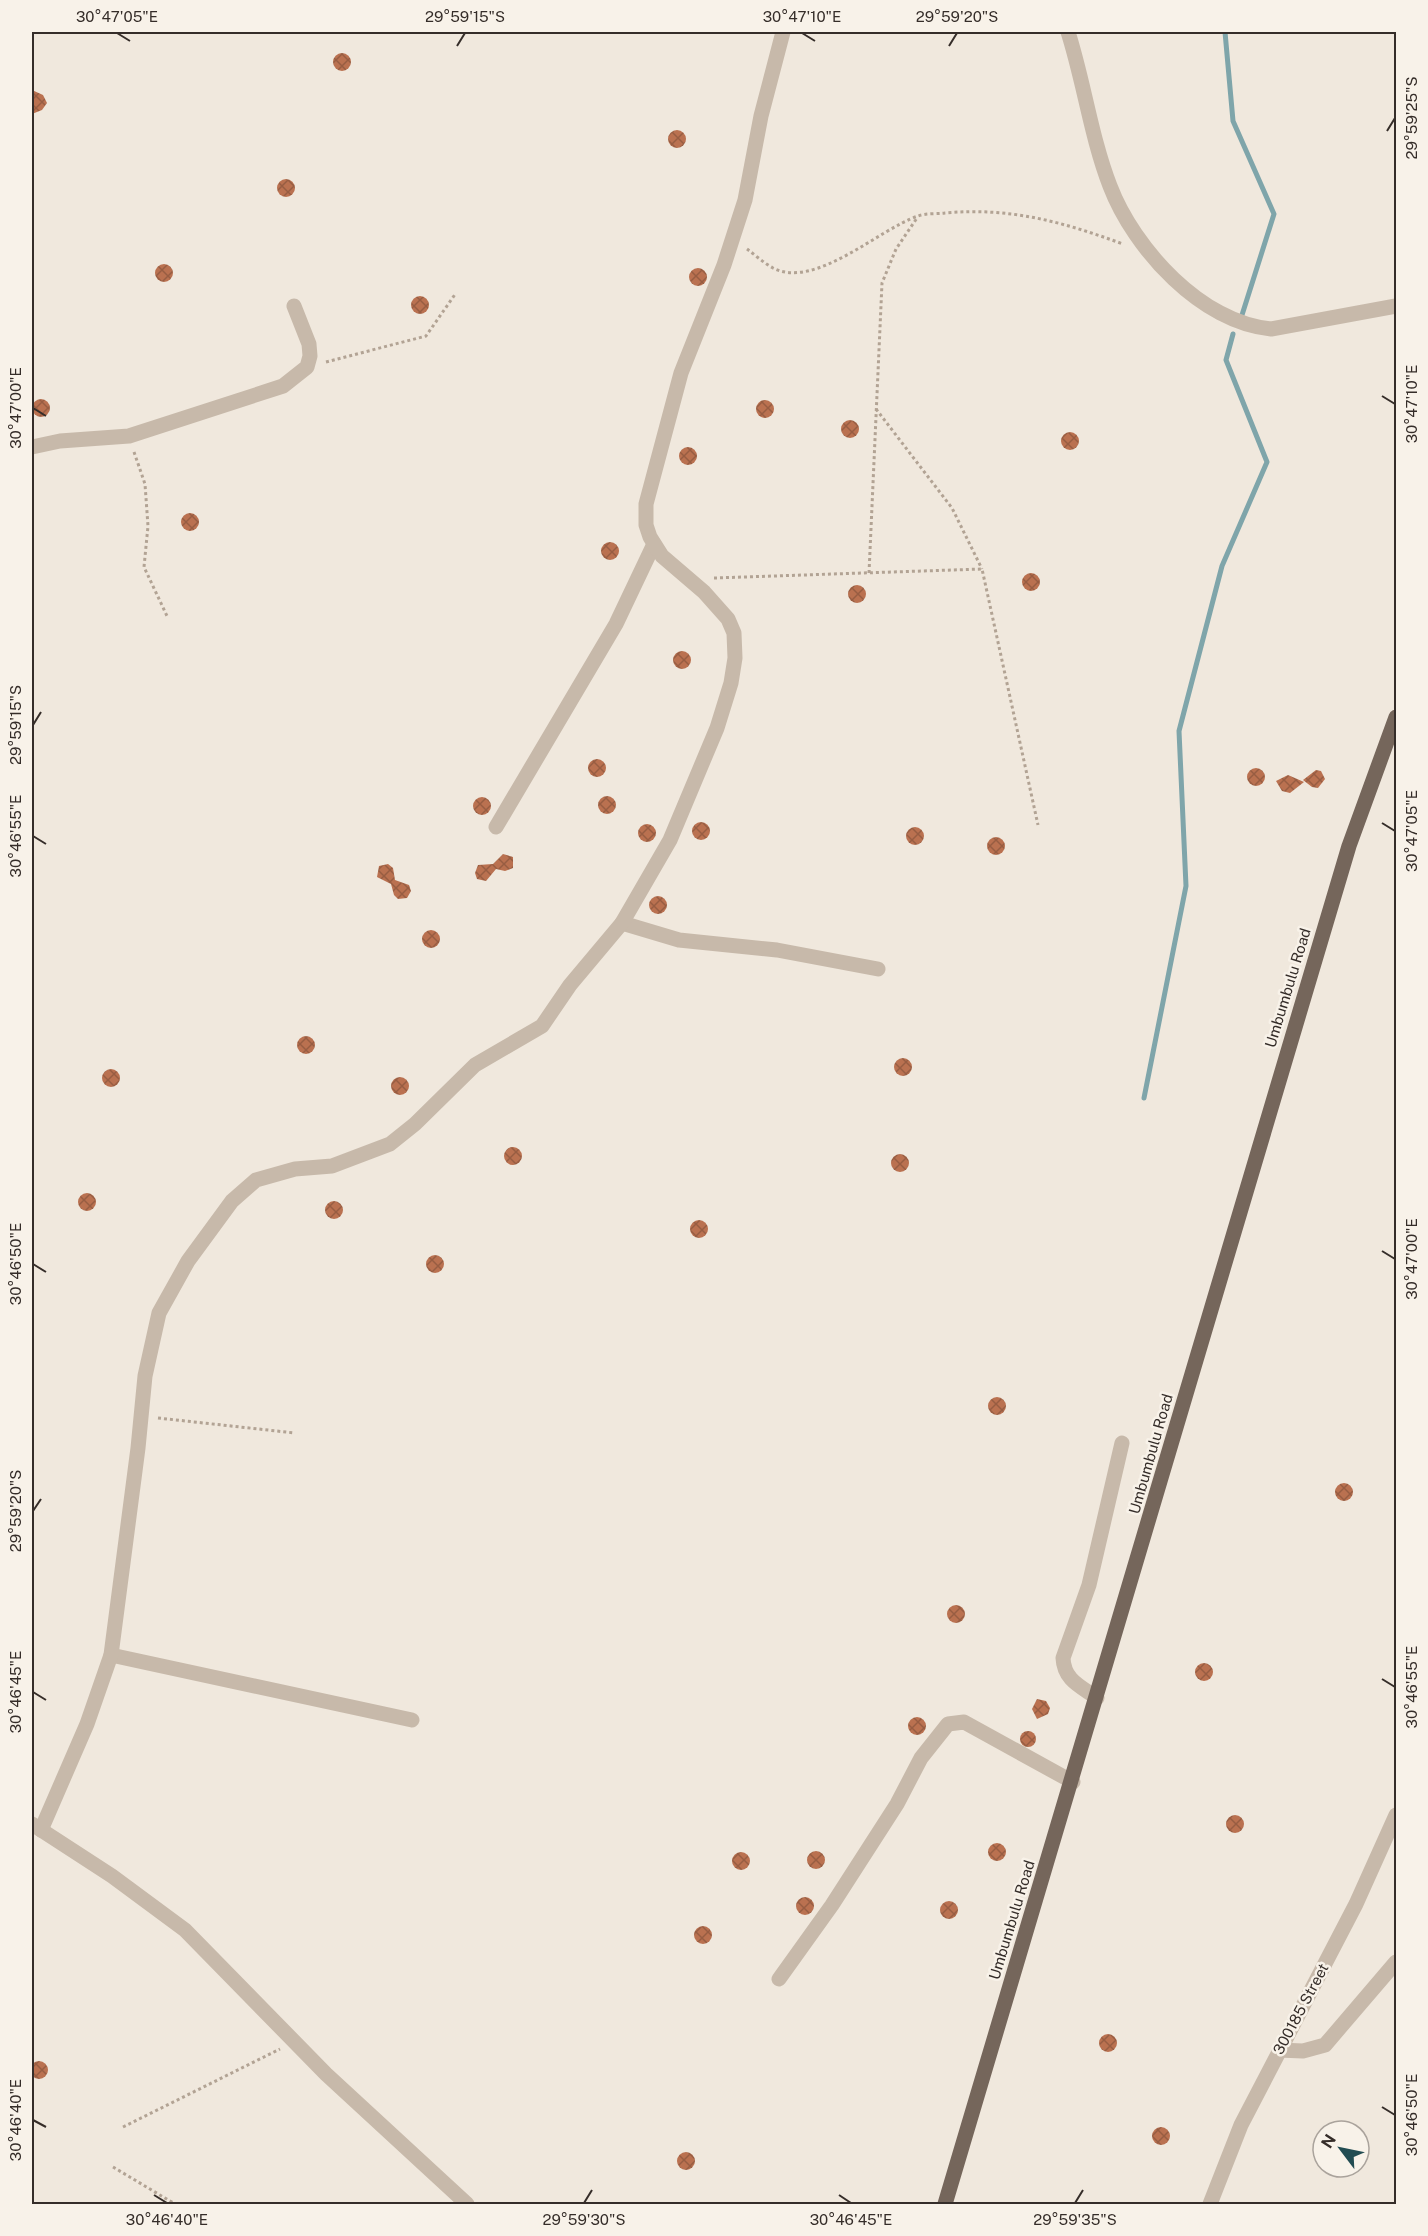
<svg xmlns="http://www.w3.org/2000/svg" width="1428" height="2236" viewBox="0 0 1428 2236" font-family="'Public Sans',sans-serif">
<defs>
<pattern id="building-cross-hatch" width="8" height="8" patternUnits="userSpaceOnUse" patternTransform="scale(1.5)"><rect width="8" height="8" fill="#ba7150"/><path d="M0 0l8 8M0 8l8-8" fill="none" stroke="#985d42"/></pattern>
</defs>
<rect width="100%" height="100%" fill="#f0e8dd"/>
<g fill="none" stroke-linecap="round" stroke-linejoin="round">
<g stroke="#7fa5aa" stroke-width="5">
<path d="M1225,32L1233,121L1274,214L1242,315"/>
<path d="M1144,1098L1186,886L1179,731L1222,566L1267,462L1226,360L1233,334"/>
</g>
</g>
<g fill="url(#building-cross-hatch)">
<circle cx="342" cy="62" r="9"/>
<path d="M32,90L43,95L47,103L42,110L32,114Z"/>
<circle cx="677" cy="139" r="9"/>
<circle cx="286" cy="188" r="9"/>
<circle cx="164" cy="273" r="9"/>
<circle cx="698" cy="277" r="9"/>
<circle cx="420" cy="305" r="9"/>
<circle cx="41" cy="408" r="9"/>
<circle cx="765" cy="409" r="9"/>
<circle cx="850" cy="429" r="9"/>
<circle cx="1070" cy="441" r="9"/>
<circle cx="688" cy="456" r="9"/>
<circle cx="190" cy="522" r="9"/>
<circle cx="610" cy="551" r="9"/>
<circle cx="1031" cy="582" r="9"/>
<circle cx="857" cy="594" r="9"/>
<circle cx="682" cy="660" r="9"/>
<circle cx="597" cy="768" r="9"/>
<circle cx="1256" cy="777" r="9"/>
<path d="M1316,770L1321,771L1325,779L1318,788L1312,787L1303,780Z"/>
<path d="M1288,775L1304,782L1290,793L1282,791L1276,781Z"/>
<circle cx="607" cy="805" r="9"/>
<circle cx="482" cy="806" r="9"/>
<circle cx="701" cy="831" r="9"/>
<circle cx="647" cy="833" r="9"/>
<circle cx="915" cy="836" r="9"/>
<circle cx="996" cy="846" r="9"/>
<path d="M503,854L513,857V868L505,871L496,869L486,881L477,879L475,873L478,865L493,864Z"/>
<path d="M388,864L393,868L395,880L409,885L411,891L407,898L398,899L394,895L391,884L377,877L379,866Z"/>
<circle cx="658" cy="905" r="9"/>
<circle cx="431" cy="939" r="9"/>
<circle cx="306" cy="1045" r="9"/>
<circle cx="903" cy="1067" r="9"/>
<circle cx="111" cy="1078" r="9"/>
<circle cx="400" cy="1086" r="9"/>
<circle cx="513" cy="1156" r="9"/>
<circle cx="900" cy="1163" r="9"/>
<circle cx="87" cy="1202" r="9"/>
<circle cx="334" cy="1210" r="9"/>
<circle cx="699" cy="1229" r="9"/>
<circle cx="435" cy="1264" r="9"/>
<circle cx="997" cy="1406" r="9"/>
<circle cx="1344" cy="1492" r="9"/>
<circle cx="956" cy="1614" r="9"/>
<circle cx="1204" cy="1672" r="9"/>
<path d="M1037,1699L1046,1701L1050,1708L1048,1714L1037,1719L1032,1709Z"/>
<circle cx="917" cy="1726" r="9"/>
<circle cx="1028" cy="1739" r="8"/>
<circle cx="1235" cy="1824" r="9"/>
<circle cx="997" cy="1852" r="9"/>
<circle cx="816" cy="1860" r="9"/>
<circle cx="741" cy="1861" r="9"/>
<circle cx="805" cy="1906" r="9"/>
<circle cx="949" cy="1910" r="9"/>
<circle cx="703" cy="1935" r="9"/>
<circle cx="1108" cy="2043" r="9"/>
<circle cx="39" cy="2070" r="9"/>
<circle cx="1161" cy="2136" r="9"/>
<circle cx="686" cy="2161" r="9"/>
</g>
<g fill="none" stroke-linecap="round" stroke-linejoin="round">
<g stroke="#b2a394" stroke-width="3" stroke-dasharray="3 3" stroke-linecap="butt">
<path d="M747,249C755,255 764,263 773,268C815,290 879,229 918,216C926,213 937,214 945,213C1010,207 1063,222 1123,244"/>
<path d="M326,362L426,336L456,293"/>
<path d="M876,409L952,508L982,569"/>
<path d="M134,452L145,484L148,526L144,567L167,616"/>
<path d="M869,573L882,283L896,249L917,218"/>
<path d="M714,578L982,569L1038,825"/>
<path d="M158,1418L295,1433"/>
<path d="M123,2127L280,2049"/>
<path d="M113,2167L175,2204"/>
</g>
<g stroke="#c7b9aa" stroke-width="15">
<path d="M1068,32C1084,82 1091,137 1110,186C1134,249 1202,323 1271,329L1396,306"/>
<path d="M32,447L60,441L129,436L283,386L307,367L310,356L309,344L294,306"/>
<path d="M496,827L616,624L654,544"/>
<path d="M622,923L679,940L777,950L878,969"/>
<path d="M111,1655L412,1720"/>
<path d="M1097,1698C1080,1686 1064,1680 1063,1658L1089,1585L1122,1443"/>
<path d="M32,1824L112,1876L185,1930L326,2074L467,2204"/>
<path d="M41,1830L87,1724L111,1655L138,1448L145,1376L159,1313L188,1261L232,1201L256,1180L295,1169L332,1166L390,1144L415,1124L475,1065L542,1026L570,985L622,923L670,840L717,728L731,683L735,658L734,633L728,619L704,592L662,556L650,537L646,525V504L681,373L724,265L745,200L761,116L783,32"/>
<path d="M779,1979L832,1905L897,1804L921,1758L948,1724L964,1722L1073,1782"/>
<path d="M1279,2050L1303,2051L1325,2045L1396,1962"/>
<path d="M1210,2204L1241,2125L1356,1904L1396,1815"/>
</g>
<path stroke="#75665b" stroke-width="15" d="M945,2204L1349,846L1396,717"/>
</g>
<path fill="none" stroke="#352d29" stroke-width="2" d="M117,33L130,41M802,33L815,41M457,46L465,33M949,46L957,33M1387,131L1395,118M1382,396L1395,404M33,408L46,416M33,725L41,712M1382,823L1395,831M33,836L46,844M1382,1251L1395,1259M33,1264L46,1272M33,1511L41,1499M1382,1679L1395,1687M33,1692L46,1700M1382,2107L1395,2115M33,2120L46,2127M154,2195L167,2203M839,2195L851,2203M584,2203L592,2190M1075,2203L1083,2190"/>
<g text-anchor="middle" stroke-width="5" stroke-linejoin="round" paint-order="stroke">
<g font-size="15" fill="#352d29" stroke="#f8f2e9">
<text transform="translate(1288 988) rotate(-73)" y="5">Umbumbulu Road</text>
<text transform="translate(1151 1454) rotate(-74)" y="5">Umbumbulu Road</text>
<text transform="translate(1012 1920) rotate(-73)" y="5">Umbumbulu Road</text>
<text transform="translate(1301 2009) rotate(-62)" y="5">300185 Street</text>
</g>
</g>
<rect width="1428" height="2236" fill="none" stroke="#f8f2e9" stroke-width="66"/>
<g transform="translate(1341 2149) rotate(302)"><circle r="28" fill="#f8f2e9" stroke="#aaa39c" stroke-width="1.5"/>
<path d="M0-4.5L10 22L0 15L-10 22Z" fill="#224c52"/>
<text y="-9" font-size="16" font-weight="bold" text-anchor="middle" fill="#352d29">N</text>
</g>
<rect x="33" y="33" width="1362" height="2170" fill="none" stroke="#352d29" stroke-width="2"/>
<g font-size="15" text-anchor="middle" fill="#352d29">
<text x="117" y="22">30°47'05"E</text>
<text x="465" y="22">29°59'15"S</text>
<text x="802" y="22">30°47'10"E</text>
<text x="957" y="22">29°59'20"S</text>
<text transform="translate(1412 118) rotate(-90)" y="5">29°59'25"S</text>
<text transform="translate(1412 404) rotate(-90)" y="5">30°47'10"E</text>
<text transform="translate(16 408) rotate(-90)" y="5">30°47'00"E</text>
<text transform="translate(16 725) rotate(-90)" y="5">29°59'15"S</text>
<text transform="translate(1412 831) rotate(-90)" y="5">30°47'05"E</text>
<text transform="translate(16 836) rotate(-90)" y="5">30°46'55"E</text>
<text transform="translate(1412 1259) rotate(-90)" y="5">30°47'00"E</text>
<text transform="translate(16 1264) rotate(-90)" y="5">30°46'50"E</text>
<text transform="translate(16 1511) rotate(-90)" y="5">29°59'20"S</text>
<text transform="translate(1412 1687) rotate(-90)" y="5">30°46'55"E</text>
<text transform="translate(16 1692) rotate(-90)" y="5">30°46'45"E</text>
<text transform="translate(1412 2115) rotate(-90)" y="5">30°46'50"E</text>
<text transform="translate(16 2120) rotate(-90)" y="5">30°46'40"E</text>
<text x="167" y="2225">30°46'40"E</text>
<text x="584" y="2225">29°59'30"S</text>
<text x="851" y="2225">30°46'45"E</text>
<text x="1075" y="2225">29°59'35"S</text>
</g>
</svg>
